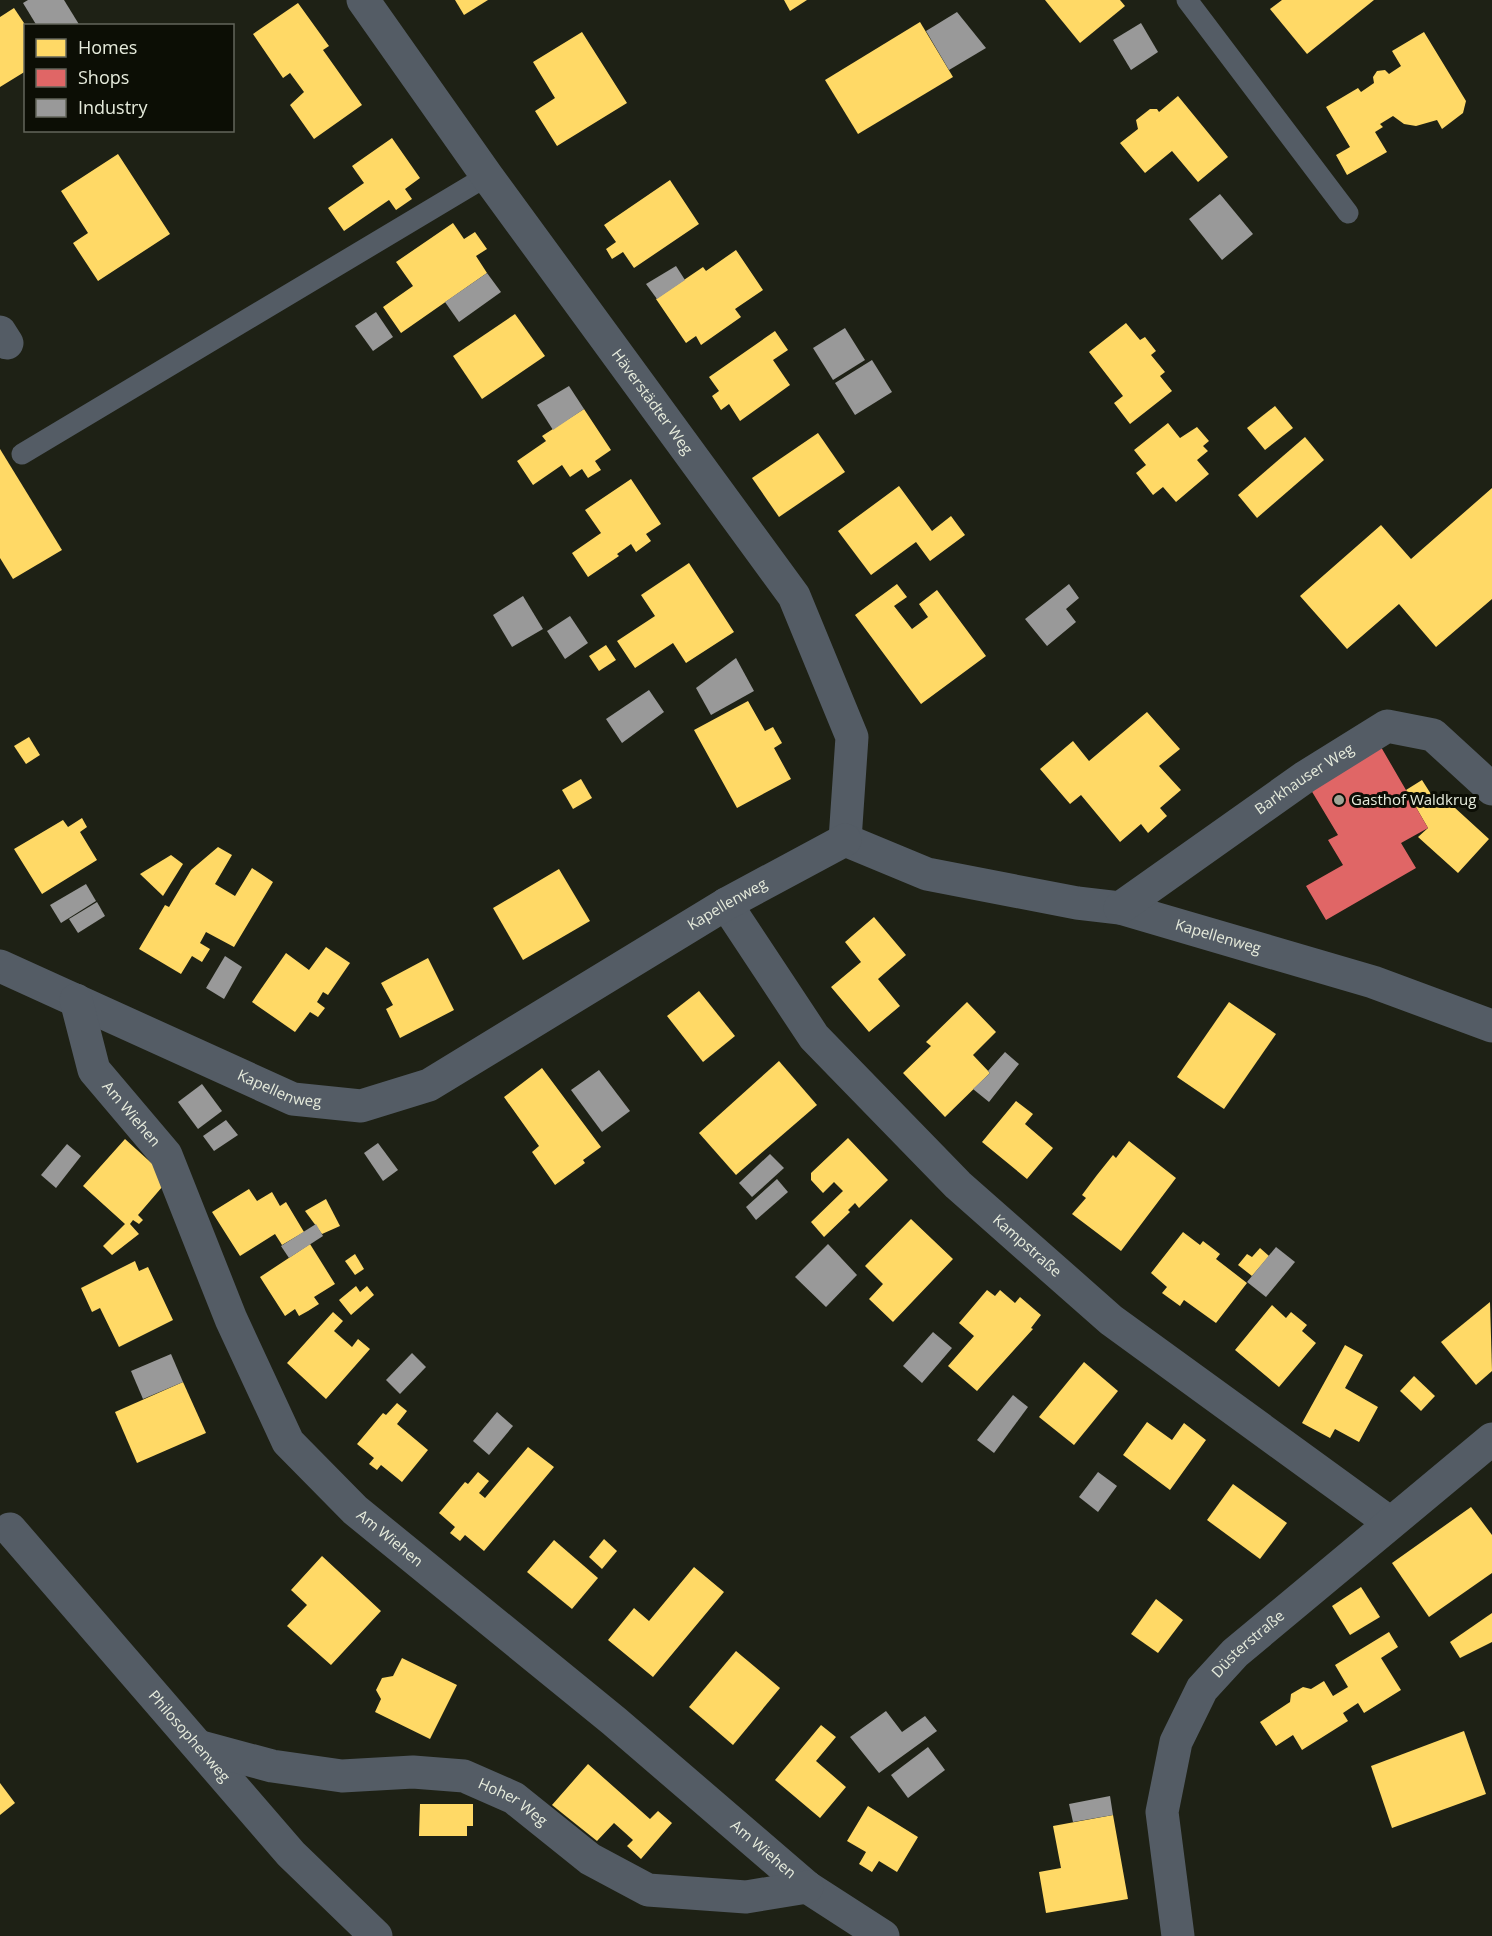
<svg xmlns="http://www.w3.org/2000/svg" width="1492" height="1936" viewBox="0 0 1492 1936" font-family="'Open Sans',sans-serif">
<rect width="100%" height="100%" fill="#1e2115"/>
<g fill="#ffd966">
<path d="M455,0H488L464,15Z"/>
<path d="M784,0H807L790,11Z"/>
<path d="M1045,0H1120L1125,6L1080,43Z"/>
<path d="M1282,0H1374L1307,54L1270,9Z"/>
<path d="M298,3L329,46L323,50L362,105L314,139L290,105L304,92L290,73L283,78L253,34Z"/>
<path d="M14,8L26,26V71L0,87V17Z"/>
<path d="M920,22L953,77L858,134L825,80Z"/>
<path d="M582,32L627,103L557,146L535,111L555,98L533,62Z"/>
<path d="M1424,32L1466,101L1463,113L1442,129L1437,120L1416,126L1404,124L1393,116L1380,124L1383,127L1375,132L1387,152L1347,175L1336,155L1350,147L1326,107L1358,88L1361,92L1374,83L1373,77L1377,71L1385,70L1389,74L1401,66L1392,51Z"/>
<path d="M1178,96L1228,157L1198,182L1172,151L1145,173L1120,143L1138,129L1136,120L1150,109H1157L1159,112Z"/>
<path d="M392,138L420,178L405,189L412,199L396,210L389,200L344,231L328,208L364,183L352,166Z"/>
<path d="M118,154L170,234L98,281L73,243L88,233L61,191Z"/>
<path d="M670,180L699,224L634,268L623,252L612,259L606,249L616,242L604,225Z"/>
<path d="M453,223L464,239L475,232L487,249L476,256L487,273L401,333L383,307L413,286L396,262Z"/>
<path d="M736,250L763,290L735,309L741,317L701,345L696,336L686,343L656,299L703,267L706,271Z"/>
<path d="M515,314L545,356L482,399L453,356Z"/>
<path d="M1126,323L1140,340L1145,337L1156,351L1151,355L1165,372L1160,376L1172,391L1130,424L1114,403L1123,396L1089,352Z"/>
<path d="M775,331L788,350L773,360L790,385L740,421L729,404L721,410L712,396L719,391L709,377Z"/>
<path d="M1275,406L1293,428L1265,450L1247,428Z"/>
<path d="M584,409L611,450L595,461L601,470L588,478L582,469L570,477L562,465L533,485L517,461L546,441L542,436Z"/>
<path d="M1168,423L1180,438L1197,427L1209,441L1203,446L1208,451L1197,460L1209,474L1176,502L1163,487L1153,495L1136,473L1146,465L1134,450Z"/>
<path d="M818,433L845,472L779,517L752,478Z"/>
<path d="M1305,437L1324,460L1257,518L1238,495Z"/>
<path d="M0,449L62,550L13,579L0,558Z"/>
<path d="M631,479L661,524L646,534L651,541L636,552L631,544L617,554L619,556L588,577L572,553L601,533L585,510Z"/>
<path d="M899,486L932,531L951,516L965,535L930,561L916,542L871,575L838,531Z"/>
<path d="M1492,488V599L1436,647L1399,604L1347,649L1300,596L1381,525L1411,559Z"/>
<path d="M689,563L734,632L686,663L673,643L635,668L617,641L655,616L641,595Z"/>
<path d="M897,584L907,597L894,606L912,629L928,617L919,604L937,590L986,656L921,704L855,615Z"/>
<path d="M606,645L616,660L599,671L589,656Z"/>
<path d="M748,701L765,731L773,727L782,743L774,748L791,779L737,808L694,730Z"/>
<path d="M1147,712L1180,749L1159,766L1181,790L1160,808L1167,816L1148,833L1141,824L1120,842L1081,795L1070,804L1040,769L1073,741L1089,761Z"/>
<path d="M29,737L40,755L26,764L14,746Z"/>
<path d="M581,779L592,798L573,809L562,790Z"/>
<path d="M1422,780L1436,802L1442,796L1489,839L1458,873L1418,837L1428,828L1406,790Z"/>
<path d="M82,818L87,827L80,832L97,860L42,894L14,849L63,820L68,827Z"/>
<path d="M218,847L232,855L215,884L235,896L252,868L273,882L234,947L206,932L200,943L210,949L202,962L192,956L181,974L139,949L165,905L169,907L191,870Z"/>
<path d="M171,855L183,864L163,896L140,874Z"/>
<path d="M559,869L590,921L523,960L493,908Z"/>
<path d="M874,917L906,955L878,979L900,1006L869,1032L831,987L861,962L845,942Z"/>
<path d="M326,947L350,963L328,995L323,992L317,1002L325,1008L318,1017L310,1012L295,1032L252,1002L286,953L309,970Z"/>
<path d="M428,958L454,1010L400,1038L386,1009L393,1005L381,983Z"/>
<path d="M699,991L735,1036L703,1062L667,1016Z"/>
<path d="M967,1002L996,1032L973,1055L990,1073L945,1117L903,1073L931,1046L926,1042Z"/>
<path d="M1229,1002L1276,1034L1224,1109L1177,1077Z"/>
<path d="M779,1061L817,1105L736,1175L699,1133Z"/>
<path d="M542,1068L601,1147L583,1160L585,1163L555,1185L532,1152L539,1146L504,1097Z"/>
<path d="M1016,1101L1033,1114L1025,1124L1053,1148L1027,1179L982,1142Z"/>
<path d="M848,1138L888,1180L859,1208L855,1203L848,1210L850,1212L824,1237L811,1222L843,1191L834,1182L823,1193L811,1180V1173Z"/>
<path d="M125,1139L169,1179L138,1215L143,1220L139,1224L133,1220L130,1224L139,1234L112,1255L103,1246L125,1224L83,1186Z"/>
<path d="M1129,1141L1176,1178L1121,1251L1072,1214L1086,1198L1082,1195L1097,1175L1113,1155L1116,1158Z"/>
<path d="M249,1189L257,1201L272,1192L280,1206L286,1202L304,1232L282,1245L275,1234L240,1256L212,1212Z"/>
<path d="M326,1199L340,1226L322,1234L305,1211Z"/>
<path d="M911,1219L953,1259L893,1322L869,1299L883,1284L865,1266Z"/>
<path d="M1183,1232L1200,1245L1203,1241L1220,1254L1216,1259L1247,1283L1216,1323L1184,1300L1180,1306L1162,1293L1167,1287L1151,1273Z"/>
<path d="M310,1244L335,1284L314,1297L319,1304L308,1311L299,1316L295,1309L285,1316L260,1277Z"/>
<path d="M1260,1248L1269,1256L1252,1276L1238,1265L1247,1254L1252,1257Z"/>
<path d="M355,1254L364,1269L355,1275L345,1261Z"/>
<path d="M135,1261L139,1271L148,1267L173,1320L119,1347L100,1308L92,1312L81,1288Z"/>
<path d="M356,1286L360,1292L367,1286L374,1295L351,1315L339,1300Z"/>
<path d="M987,1290L995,1296L1000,1290L1015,1303L1020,1297L1041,1315L1031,1328L1033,1329L977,1391L948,1366L974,1336L959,1323Z"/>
<path d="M1490,1302L1492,1371L1476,1385L1441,1342Z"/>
<path d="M1272,1305L1286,1318L1291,1312L1307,1325L1302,1331L1316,1343L1279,1387L1235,1350Z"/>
<path d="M333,1312L343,1321L334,1331L352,1347L358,1339L370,1349L326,1399L287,1363Z"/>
<path d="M1345,1345L1363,1355L1345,1388L1378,1407L1359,1442L1335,1429L1330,1438L1302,1423Z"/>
<path d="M1084,1362L1118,1391L1074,1445L1039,1417Z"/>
<path d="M1414,1376L1435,1396L1421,1411L1400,1391Z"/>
<path d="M183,1382L206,1433L137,1463L115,1412Z"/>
<path d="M397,1403L407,1411L397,1424L428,1450L402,1482L381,1465L377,1470L369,1464L374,1458L357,1444L383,1413L386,1415Z"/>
<path d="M1147,1422L1172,1440L1184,1423L1206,1440L1170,1490L1123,1455Z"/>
<path d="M528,1447L554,1467L484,1551L465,1535L460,1541L450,1533L455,1527L439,1513L465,1482L468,1484L478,1472L489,1481L479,1493L485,1498Z"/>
<path d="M1233,1484L1287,1523L1260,1559L1207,1520Z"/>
<path d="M1471,1507L1492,1535V1573L1429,1617L1392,1563Z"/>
<path d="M604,1539L617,1551L602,1569L589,1557Z"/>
<path d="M554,1540L598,1578L572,1609L527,1572Z"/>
<path d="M322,1556L381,1611L331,1665L287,1626L307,1605L291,1590Z"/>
<path d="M694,1567L724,1592L653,1677L608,1640L634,1608L649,1621Z"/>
<path d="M1361,1587L1380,1617L1350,1635L1332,1606Z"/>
<path d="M1156,1599L1183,1620L1158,1653L1131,1634Z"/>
<path d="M1492,1613V1642L1460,1658L1450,1642Z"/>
<path d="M1389,1632L1398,1647L1381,1658L1401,1690L1364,1713L1358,1703L1343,1713L1348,1721L1302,1750L1293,1735L1276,1746L1260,1722L1290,1702L1291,1694L1303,1687L1311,1689L1324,1681L1333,1696L1348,1687L1335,1665Z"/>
<path d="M736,1651L780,1688L733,1745L689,1707Z"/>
<path d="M402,1658L457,1685L430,1739L375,1712L381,1699L376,1690L382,1678L393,1676Z"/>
<path d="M821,1725L836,1737L816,1761L846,1787L820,1818L775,1780Z"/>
<path d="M1464,1731L1486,1794L1392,1828L1371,1766Z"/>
<path d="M588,1764L650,1819L658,1811L672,1823L641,1859L627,1846L633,1840L614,1823L597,1841L552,1805Z"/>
<path d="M0,1783L15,1803L0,1815Z"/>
<path d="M420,1804H473V1826H467V1836H419Z"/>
<path d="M868,1806L918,1837L897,1872L879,1861L872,1872L859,1864L866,1852L847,1841Z"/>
<path d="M1113,1815L1128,1899L1046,1913L1039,1872L1061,1868L1053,1826Z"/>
</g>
<path fill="#e06666" d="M1381,747L1428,828L1401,843L1416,868L1326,920L1306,886L1343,865L1328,840L1338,835L1311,790Z"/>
<g fill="#999">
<path d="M28,0H64L80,26H37L23,3Z"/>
<path d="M957,12L986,48L949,70L926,31Z"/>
<path d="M1141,23L1158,52L1131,70L1113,40Z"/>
<path d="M1220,194L1253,234L1222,260L1189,219Z"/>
<path d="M676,266L685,280L657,299L646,284Z"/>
<path d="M487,273L501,292L459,322L445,302Z"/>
<path d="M376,312L393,337L373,351L355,326Z"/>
<path d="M845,328L865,360L833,380L813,348Z"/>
<path d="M872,360L892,392L855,415L835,383Z"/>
<path d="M569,386L584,409L553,430L537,405Z"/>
<path d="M1069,584L1079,598L1066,609L1076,622L1047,646L1025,619Z"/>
<path d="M523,596L543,629L512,647L493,615Z"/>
<path d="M570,616L588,643L565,659L547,631Z"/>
<path d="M736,658L754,691L711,715L696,688Z"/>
<path d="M649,690L664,712L622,743L606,719Z"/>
<path d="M86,884L96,901L61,923L50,905Z"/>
<path d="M97,902L105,916L78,933L69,919Z"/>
<path d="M225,956L242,967L224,999L206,988Z"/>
<path d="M1005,1052L1019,1064L989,1102L973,1089L990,1073L988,1071Z"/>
<path d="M599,1070L630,1111L602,1132L571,1090Z"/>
<path d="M202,1084L222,1111L198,1129L178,1102Z"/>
<path d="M226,1120L238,1135L214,1151L203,1136Z"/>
<path d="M378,1143L398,1170L383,1181L364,1153Z"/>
<path d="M67,1144L81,1156L56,1188L41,1175Z"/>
<path d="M770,1154L784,1168L752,1197L739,1183Z"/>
<path d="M777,1179L788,1192L756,1220L746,1207Z"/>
<path d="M316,1224L323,1236L289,1258L281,1246Z"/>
<path d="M828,1244L857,1275L826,1307L795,1277Z"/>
<path d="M1276,1247L1295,1262L1266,1297L1247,1282Z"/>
<path d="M933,1332L952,1348L922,1383L903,1366Z"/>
<path d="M412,1353L426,1367L400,1394L386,1380Z"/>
<path d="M171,1354L183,1382L143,1399L131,1371Z"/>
<path d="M1013,1395L1028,1407L994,1453L977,1440Z"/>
<path d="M497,1412L513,1426L489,1455L473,1441Z"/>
<path d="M1098,1472L1117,1486L1098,1512L1079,1497Z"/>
<path d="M886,1711L902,1732L925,1716L937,1731L879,1773L850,1737Z"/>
<path d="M928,1747L945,1770L908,1798L891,1775Z"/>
<path d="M1110,1796L1113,1815L1073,1822L1069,1804Z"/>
</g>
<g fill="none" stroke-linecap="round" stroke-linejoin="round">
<g stroke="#545c65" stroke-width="21">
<path d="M1187,0L1348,213"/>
<path d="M22,454L487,176"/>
</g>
<g stroke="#545c65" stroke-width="33">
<path id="s1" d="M363,0L487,176L794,596L852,737L845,840"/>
<path d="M0,332L7,343"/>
<path id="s2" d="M845,840L927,874L1077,903L1120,908L1373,982L1492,1026"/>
<path id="s3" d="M726,904L814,1037L958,1185L1111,1320L1389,1522"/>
<path id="s4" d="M1120,908L1305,777L1387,726L1433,735L1492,789"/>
<path id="s5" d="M0,966L293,1099L361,1106L429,1085L726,904L845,840"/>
<path id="s6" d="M76,1000L94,1070L166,1155L231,1319L288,1442L355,1510L614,1721L807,1887L883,1936"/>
<path id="s7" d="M10,1529L291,1854L376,1936"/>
<path id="s8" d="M201,1747L272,1766L342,1776L413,1772L464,1776L514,1798L590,1859L648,1890L746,1897L807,1887"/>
<path id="s9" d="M1178,1936L1162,1812L1176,1742L1202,1689L1235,1653L1492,1439"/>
</g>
</g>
<circle fill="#a0a496" stroke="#0c0e05" stroke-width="2" cx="1339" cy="800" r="6"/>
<g text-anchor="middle" stroke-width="6" stroke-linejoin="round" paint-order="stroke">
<g font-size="15" fill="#e6ebdc" stroke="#0c0e05">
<text dy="5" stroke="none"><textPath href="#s1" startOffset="495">Häverstädter Weg</textPath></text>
<text dy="5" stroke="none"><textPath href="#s4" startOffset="225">Barkhauser Weg</textPath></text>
<text dy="5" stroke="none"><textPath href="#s5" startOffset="810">Kapellenweg</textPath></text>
<text dy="5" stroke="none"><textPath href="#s2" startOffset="387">Kapellenweg</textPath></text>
<text dy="5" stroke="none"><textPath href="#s5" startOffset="306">Kapellenweg</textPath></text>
<text dy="5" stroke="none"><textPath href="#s6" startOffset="130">Am Wiehen</textPath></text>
<text dy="5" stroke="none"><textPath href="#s3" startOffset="458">Kampstraße</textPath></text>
<text dy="5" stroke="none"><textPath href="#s6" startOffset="636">Am Wiehen</textPath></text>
<text dy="5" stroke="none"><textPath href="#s9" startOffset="320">Düsterstraße</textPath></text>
<text dy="5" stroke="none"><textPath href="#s7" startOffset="274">Philosophenweg</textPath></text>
<text dy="5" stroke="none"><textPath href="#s8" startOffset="322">Hoher Weg</textPath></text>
<text dy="5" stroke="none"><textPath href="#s6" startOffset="1122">Am Wiehen</textPath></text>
</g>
<g font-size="15" fill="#e6ebdc" stroke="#0c0e05" text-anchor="start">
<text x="1351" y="805">Gasthof Waldkrug</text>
</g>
</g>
<rect x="24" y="24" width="210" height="108" fill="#0c0e05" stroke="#63665b" stroke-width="1.5"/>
<rect x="36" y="39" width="30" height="18" fill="#ffd966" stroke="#63665b" stroke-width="1.5"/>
<text x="78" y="54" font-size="18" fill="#e6ebdc">Homes</text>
<rect x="36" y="69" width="30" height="18" fill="#e06666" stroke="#63665b" stroke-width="1.5"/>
<text x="78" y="84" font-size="18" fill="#e6ebdc">Shops</text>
<rect x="36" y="99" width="30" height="18" fill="#999999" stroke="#63665b" stroke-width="1.5"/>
<text x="78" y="114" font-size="18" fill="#e6ebdc">Industry</text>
</svg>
